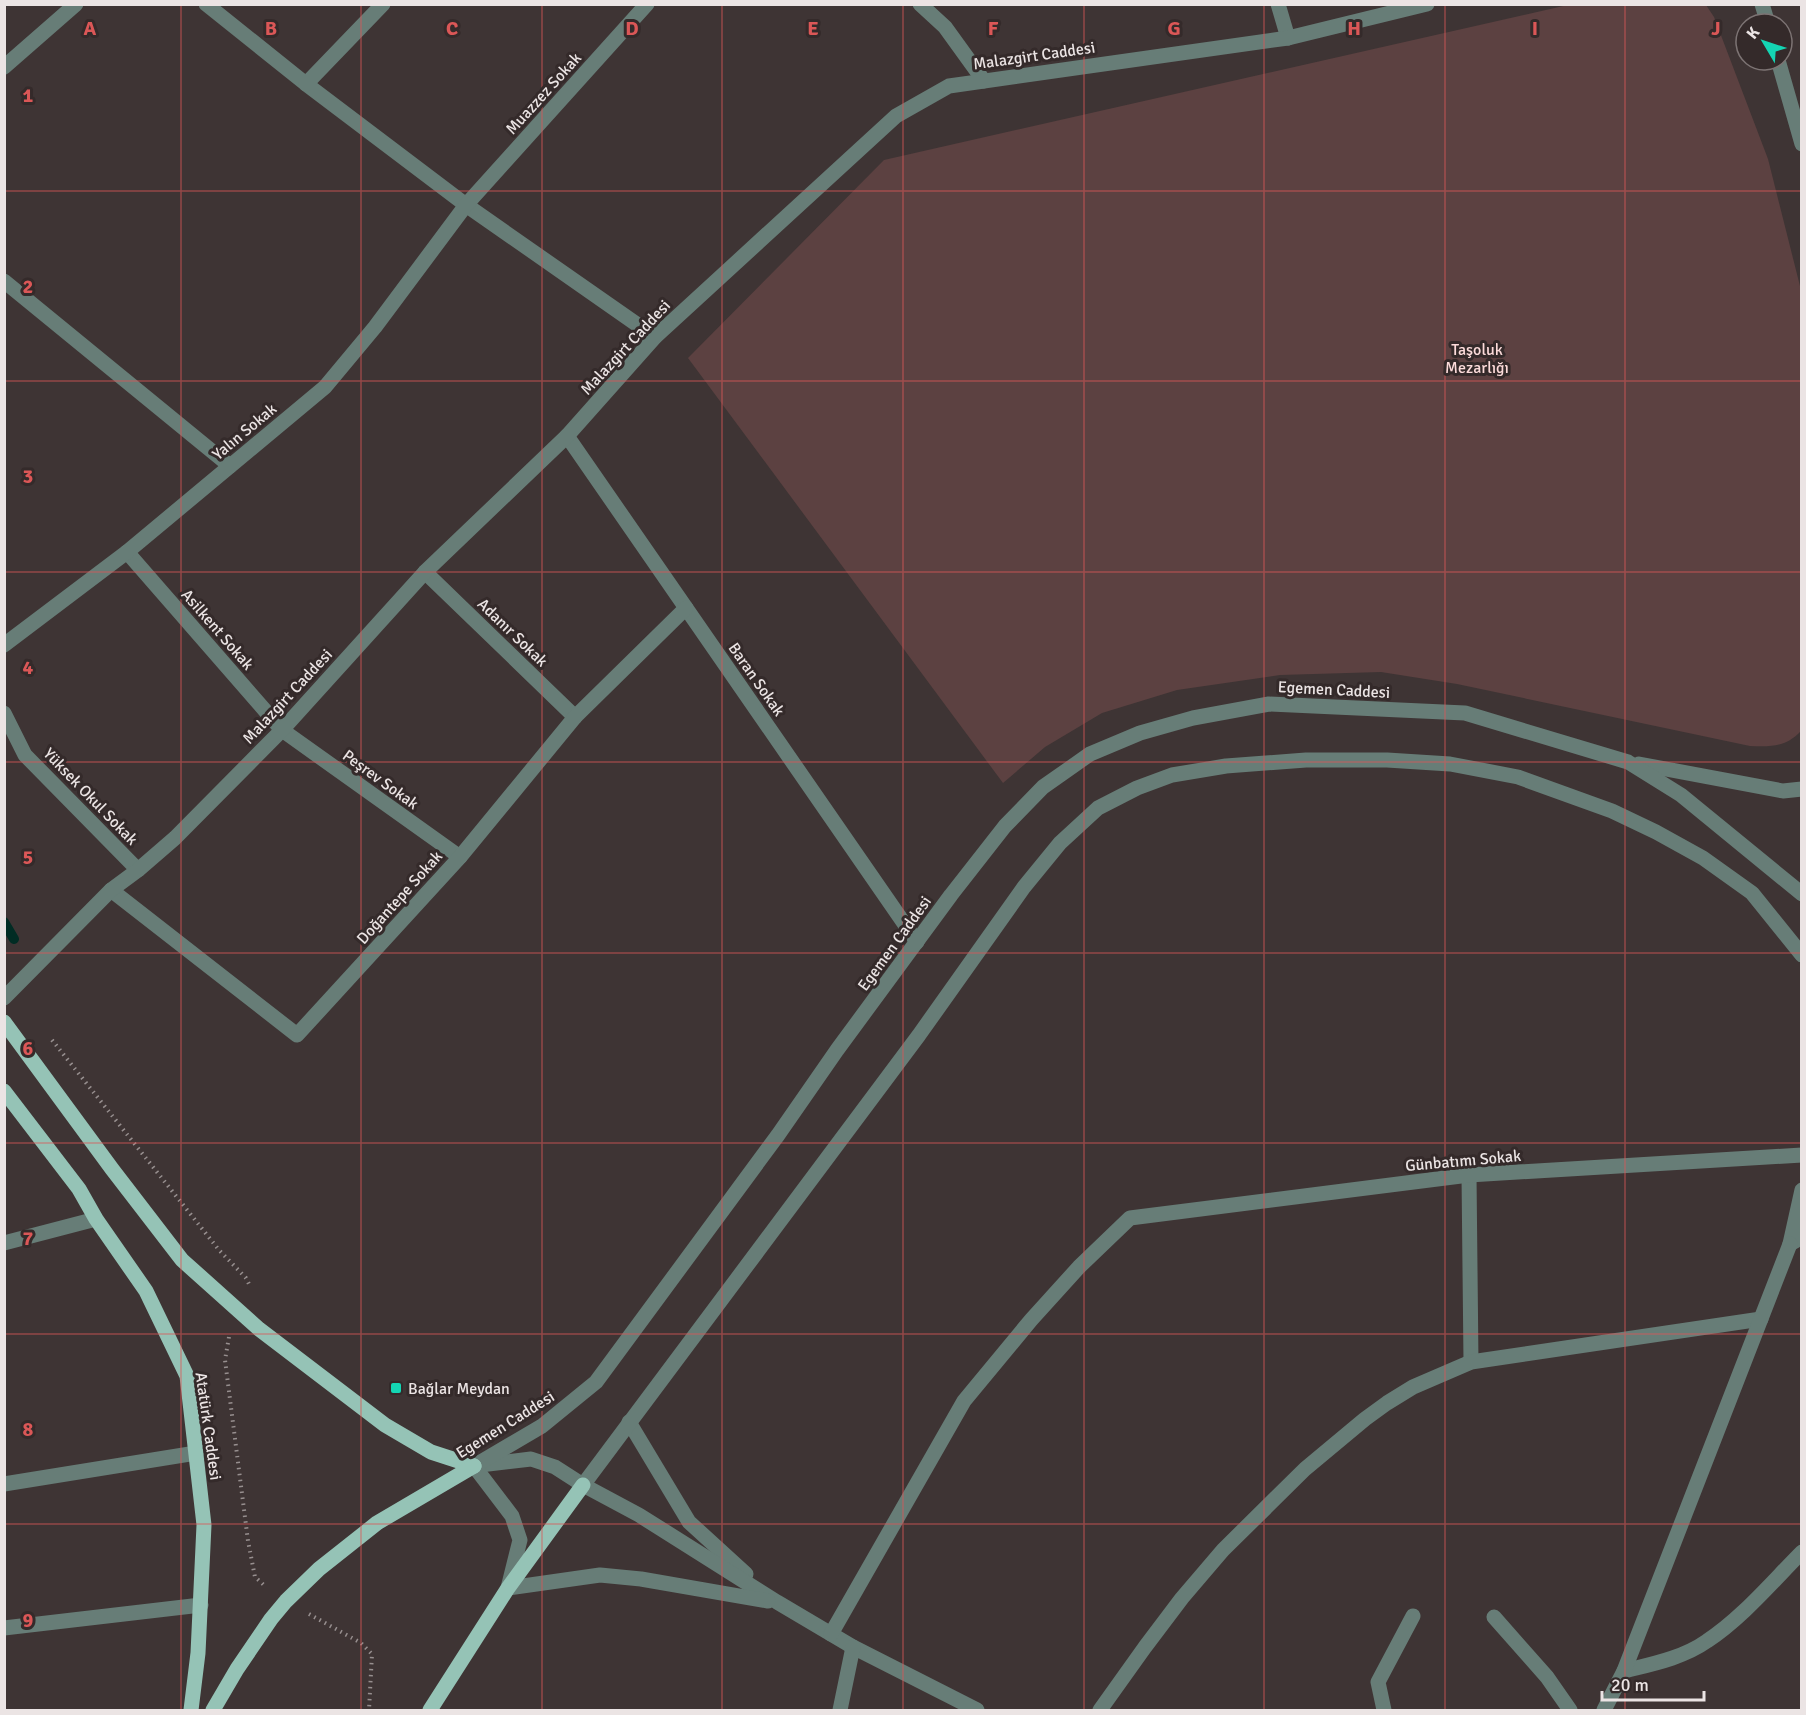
<svg xmlns="http://www.w3.org/2000/svg" width="1806" height="1715" viewBox="0 0 1806 1715" font-family="Signika,sans-serif">
<rect width="100%" height="100%" fill="#3e3434"/>
<path fill="#5c4141" d="M1572,4L1706,5L1714,17L1768,159L1801,290V731C1786,747 1771,747 1750,746L1457,684L1381,672L1280,675L1177,690L1102,713L1045,747L1003,783L688,358L884,160Z"/>
<g fill="none" stroke-linecap="round" stroke-linejoin="round">
<path stroke="#012c24" stroke-width="10" d="M4,922L14,939"/>
<g stroke="#978f8f" stroke-width="4" stroke-dasharray="1.5 4.5" stroke-linecap="butt">
<path d="M52,1040L219,1250L246,1278L250,1286"/>
<path d="M229,1337L225,1360L248,1541L255,1577L265,1586"/>
<path d="M309,1614L361,1643L372,1654L369,1710"/>
</g>
<g stroke="#677d77" stroke-width="15">
<path d="M206,4L306,84L466,205L655,337"/>
<path d="M920,4L945,27L984,81"/>
<path d="M1278,4L1288,38"/>
<path d="M1762,4L1768,24"/>
<path d="M1778,60L1802,144"/>
<path d="M4,67L76,4"/>
<path d="M306,84L383,4"/>
<path d="M4,281L230,466"/>
<path d="M567,436L917,942"/>
<path d="M127,552L282,730L460,857"/>
<path d="M425,572L575,717"/>
<path d="M4,645L127,552L325,387L375,327L466,205L647,4"/>
<path d="M4,713L25,755L138,870"/>
<path d="M1639,764L1783,791L1802,789"/>
<path d="M111,890L297,1035L460,857L575,717L686,608"/>
<path d="M4,998L111,890L138,870L175,838L282,730L425,572L567,436L655,337L896,116L949,86L1288,38L1427,4"/>
<path d="M1469,1175L1471,1362"/>
<path d="M1802,1190L1790,1244L1802,1237"/>
<path d="M4,1243L96,1219"/>
<path d="M629,1422L689,1522L746,1574"/>
<path d="M480,1465L531,1459L555,1467L583,1485L639,1515L777,1602L853,1647L977,1710"/>
<path d="M474,1466L542,1426L596,1382L778,1135L837,1050L951,895L1005,826L1043,787L1090,754L1140,733L1193,718L1269,704L1465,713L1628,762L1681,795L1802,894"/>
<path d="M474,1466L512,1516L520,1540L508,1588L600,1575L641,1579L768,1601"/>
<path d="M4,1484L196,1453"/>
<path d="M583,1485L919,1035L1024,887L1060,843L1098,808L1137,788L1172,775L1226,766L1306,760H1387L1450,764L1518,777L1612,811L1656,832L1703,858L1752,893L1802,955"/>
<path d="M1494,1617L1547,1677L1570,1710"/>
<path d="M4,1628L201,1605"/>
<path d="M831,1634L964,1401L1031,1320L1079,1267L1130,1218L1469,1175L1802,1155"/>
<path d="M1624,1671C1652,1664 1683,1658 1707,1641C1742,1618 1772,1582 1802,1552"/>
<path d="M840,1710L853,1647"/>
<path d="M1100,1710L1145,1647L1182,1598L1223,1550L1305,1469L1365,1419L1387,1403L1413,1387L1471,1362L1761,1319"/>
<path d="M1384,1710L1378,1682L1413,1616"/>
<path d="M1604,1710L1624,1671L1790,1244"/>
</g>
<g stroke="#95c3b6" stroke-width="15">
<path d="M4,1022L112,1169L182,1260L259,1329L385,1425L431,1452L474,1466"/>
<path d="M4,1091L79,1189L96,1219L146,1291L187,1376L204,1525L198,1653L191,1710"/>
<path d="M213,1710L237,1669L271,1619L286,1601L319,1569L377,1523L474,1466"/>
<path d="M430,1710L508,1588L583,1485"/>
</g>
</g>
<path fill="none" stroke="#db5757" stroke-width="1.5" stroke-opacity="0.55" d="M181,4V1710M361,4V1710M542,4V1710M722,4V1710M903,4V1710M1084,4V1710M1264,4V1710M1445,4V1710M1625,4V1710M4,191H1802M4,381H1802M4,572H1802M4,762H1802M4,953H1802M4,1143H1802M4,1334H1802M4,1524H1802"/>
<rect fill="#14d5b3" stroke="#342a2a" stroke-width="2" x="390" y="1382" width="12" height="12" rx="3"/>
<g text-anchor="middle" stroke-width="6" stroke-linejoin="round" paint-order="stroke">
<g font-size="16" fill="#ebe4e4" stroke="#342a2a">
<text transform="translate(1034 55) rotate(-8)" y="6">Malazgirt Caddesi</text>
<text transform="translate(543 93) rotate(-48)" y="6">Muazzez Sokak</text>
<text transform="translate(625 347) rotate(-47)" y="6">Malazgirt Caddesi</text>
<text transform="translate(244 431) rotate(-40)" y="6">Yalın Sokak</text>
<text transform="translate(218 629) rotate(49)" y="6">Asilkent Sokak</text>
<text transform="translate(513 632) rotate(44)" y="6">Adanır Sokak</text>
<text transform="translate(757 679) rotate(55)" y="6">Baran Sokak</text>
<text transform="translate(1334 689) rotate(3)" y="6">Egemen Caddesi</text>
<text transform="translate(287 696) rotate(-47)" y="6">Malazgirt Caddesi</text>
<text transform="translate(381 779) rotate(36)" y="6">Peşrev Sokak</text>
<text transform="translate(91 796) rotate(46)" y="6">Yüksek Okul Sokak</text>
<text transform="translate(399 897) rotate(-48)" y="6">Doğantepe Sokak</text>
<text transform="translate(894 943) rotate(-54)" y="6">Egemen Caddesi</text>
<text transform="translate(1463 1160) rotate(-5)" y="6">Günbatımı Sokak</text>
<text transform="translate(505 1424) rotate(-32)" y="6">Egemen Caddesi</text>
<text transform="translate(209 1426) rotate(82)" y="6">Atatürk Caddesi</text>
</g>
<g font-size="16" fill="#fcdbda" stroke="#342a2a">
<text x="1477" y="355">Taşoluk<tspan x="1477" dy="18">Mezarlığı</tspan></text>
</g>
<g font-size="16" fill="#ebe4e4" stroke="#342a2a" text-anchor="start">
<text x="408" y="1394">Bağlar Meydan</text>
</g>
</g>
<g font-size="20" text-anchor="middle" font-weight="bold" fill="#db5757" stroke="#342a2a" stroke-width="6" stroke-linejoin="round" paint-order="stroke">
<text x="90" y="35">A</text>
<text x="271" y="35">B</text>
<text x="452" y="35">C</text>
<text x="632" y="35">D</text>
<text x="813" y="35">E</text>
<text x="993" y="35">F</text>
<text x="1174" y="35">G</text>
<text x="1354" y="35">H</text>
<text x="1535" y="35">I</text>
<text x="1716" y="35">J</text>
<text x="28" y="102">1</text>
<text x="28" y="293">2</text>
<text x="28" y="483">3</text>
<text x="28" y="674">4</text>
<text x="28" y="864">5</text>
<text x="28" y="1055">6</text>
<text x="28" y="1245">7</text>
<text x="28" y="1436">8</text>
<text x="28" y="1627">9</text>
</g>
<rect width="1806" height="1715" fill="none" stroke="#ebe4e4" stroke-width="12"/>
<g transform="translate(1764 42) rotate(309)"><circle r="28" fill="#342a2a" stroke="#7d7474" stroke-width="1.5"/>
<path d="M0-4.5L10 22L0 15L-10 22Z" fill="#14d5b3"/>
<text y="-9" font-size="16" font-weight="bold" text-anchor="middle" fill="#ebe4e4">K</text>
</g>
<path d="M1602 1691v9h102v-9" fill="none" stroke="#ebe4e4" stroke-width="3"/>
<text x="1611" y="1691" font-size="18" fill="#ebe4e4" stroke="#342a2a" stroke-width="4.5" paint-order="stroke">20 m</text>
</svg>
